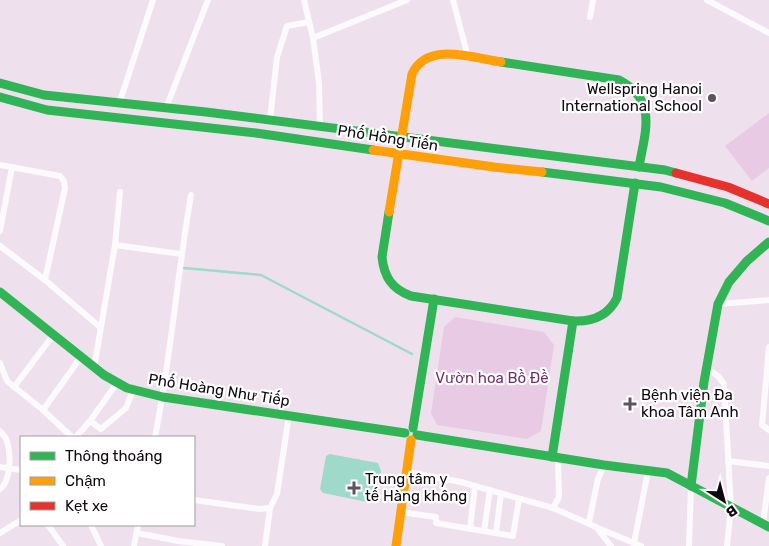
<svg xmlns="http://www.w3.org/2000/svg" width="769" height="546" viewBox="0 0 769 546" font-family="Rubik,sans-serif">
<rect width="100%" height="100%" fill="#eee1ed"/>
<g fill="#e8cae5">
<path d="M769,113V168L752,181L725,146Z"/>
<path d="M455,317L544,332L554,345L541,431L527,439L437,425L431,413L444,327Z"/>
</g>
<path fill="#9ed9c9" d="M330,454L378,463L381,471L376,501L372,503L323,493L320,489L326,456Z"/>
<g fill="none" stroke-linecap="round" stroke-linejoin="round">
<path stroke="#9ed9c9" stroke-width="2.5" d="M184,268L261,275L412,354"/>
<g stroke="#fcfafc" stroke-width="6">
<path d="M304,0L313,38L319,83L320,127"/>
<path d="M453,0L468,57"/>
<path d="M707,0L769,33"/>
<path d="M590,17L593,0"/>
<path d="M313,38L407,0"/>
<path d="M119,104L153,0"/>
<path d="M166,108L208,0"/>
<path d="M270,120L277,57L287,26L309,22"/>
<path d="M0,165L60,176L64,181L65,188L45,280"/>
<path d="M0,231L12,167"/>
<path d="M115,245L181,254"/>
<path d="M0,246L45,280L100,327"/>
<path d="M718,304L769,300"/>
<path d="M769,347L762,425L769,430"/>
<path d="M0,363L7,381L43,410L72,437"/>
<path d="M94,368L115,245L120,192"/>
<path d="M706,368L718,376L724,384L731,507L727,546"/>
<path d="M14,387L54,334"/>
<path d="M43,410L81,357"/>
<path d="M90,421L101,429L126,408L133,390"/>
<path d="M0,431C3,434 6,438 7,441C11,454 11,481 0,489"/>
<path d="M76,437L90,421L117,383"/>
<path d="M155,437C171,357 177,276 191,195"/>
<path d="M728,461L769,466"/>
<path d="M0,467L21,470"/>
<path d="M407,472L461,482L553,508L596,527L611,546"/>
<path d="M194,500L259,509L270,508"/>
<path d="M553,508L559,497L558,458"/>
<path d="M400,512L436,517V523L513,536L519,499"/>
<path d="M589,522L598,479L604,465"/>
<path d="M763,523L769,478"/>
<path d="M48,525L63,546"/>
<path d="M91,525L101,546"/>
<path d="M598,528L641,546"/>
<path d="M470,529L475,486"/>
<path d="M484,531L490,490"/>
<path d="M0,533L21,520"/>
<path d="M137,533L178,541L222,546"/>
<path d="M496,533L501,493"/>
<path d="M634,543L648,471"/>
<path d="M134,546L138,525"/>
<path d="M265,546L270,508L277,494L289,415"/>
<path d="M689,546L691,486"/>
</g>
<g stroke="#30b455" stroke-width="9">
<path d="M501,62L619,80C658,100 645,132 639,167"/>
<path d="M0,83L44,95L206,112L665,170L676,173"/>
<path d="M0,97L47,110L256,133L373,150"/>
<path d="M542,172L661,187L725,203L769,221"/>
<path d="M389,212L382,257C384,277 392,289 411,296L573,321C592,322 608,316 617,298L635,183"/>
<path d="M0,292L104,375L127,388L163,397L405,433"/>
<path d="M413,428L434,299"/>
<path d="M417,435L604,465L667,473L769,527"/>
<path d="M552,457L573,321"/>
<path d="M691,486L704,382L718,304L729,282L747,261L769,242"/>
</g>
<g stroke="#ff9f0a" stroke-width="9">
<path d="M373,150L494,167L542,172"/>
<path d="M389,212L412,74C427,41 473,58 501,62"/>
<path d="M396,546L411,440"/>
</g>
<path stroke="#e5322d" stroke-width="9" d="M676,173L728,187L769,204"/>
</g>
<g fill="#5e545d" stroke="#fff" stroke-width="2">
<circle cx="712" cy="98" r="5"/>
<path d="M627.5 396.5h5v5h5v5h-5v5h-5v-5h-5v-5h5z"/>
<path d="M351.5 480.5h5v5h5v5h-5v5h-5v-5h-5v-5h5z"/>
</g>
<g text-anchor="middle" stroke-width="4.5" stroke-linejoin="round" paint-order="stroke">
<g font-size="15" fill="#10080f" stroke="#fff" text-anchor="start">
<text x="702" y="94" text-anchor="end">Wellspring Hanoi<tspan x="702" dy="17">International School</tspan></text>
<text x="641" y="400">Bệnh viện Đa<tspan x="641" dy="17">khoa Tâm Anh</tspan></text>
<text x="365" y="484">Trung tâm y<tspan x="365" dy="17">tế Hàng không</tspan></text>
</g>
<g font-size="15" fill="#10080f" stroke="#fff">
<text transform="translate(388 138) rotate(9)" y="5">Phố Hồng Tiến</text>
<text transform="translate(219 390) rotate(9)" y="5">Phố Hoàng Như Tiếp</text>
</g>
<g font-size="15" fill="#722f6e" stroke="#fff">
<text x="492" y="383">Vườn hoa Bồ Đề</text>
</g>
</g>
<rect x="20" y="436" width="175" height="90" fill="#ffffff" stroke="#9f9c9f"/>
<rect x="30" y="452" width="25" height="8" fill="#30b455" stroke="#9f9c9f"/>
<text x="65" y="461" font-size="15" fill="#10080f">Thông thoáng</text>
<rect x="30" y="477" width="25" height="8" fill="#ff9f0a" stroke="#9f9c9f"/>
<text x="65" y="486" font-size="15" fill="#10080f">Chậm</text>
<rect x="30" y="502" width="25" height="8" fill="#e5322d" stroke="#9f9c9f"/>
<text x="65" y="511" font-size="15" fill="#10080f">Kẹt xe</text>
<g transform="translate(724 501) rotate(144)" stroke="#ffffff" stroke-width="4" paint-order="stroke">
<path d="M0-4L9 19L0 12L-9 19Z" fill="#10080f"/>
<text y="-8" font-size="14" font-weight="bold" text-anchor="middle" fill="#10080f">B</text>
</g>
</svg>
